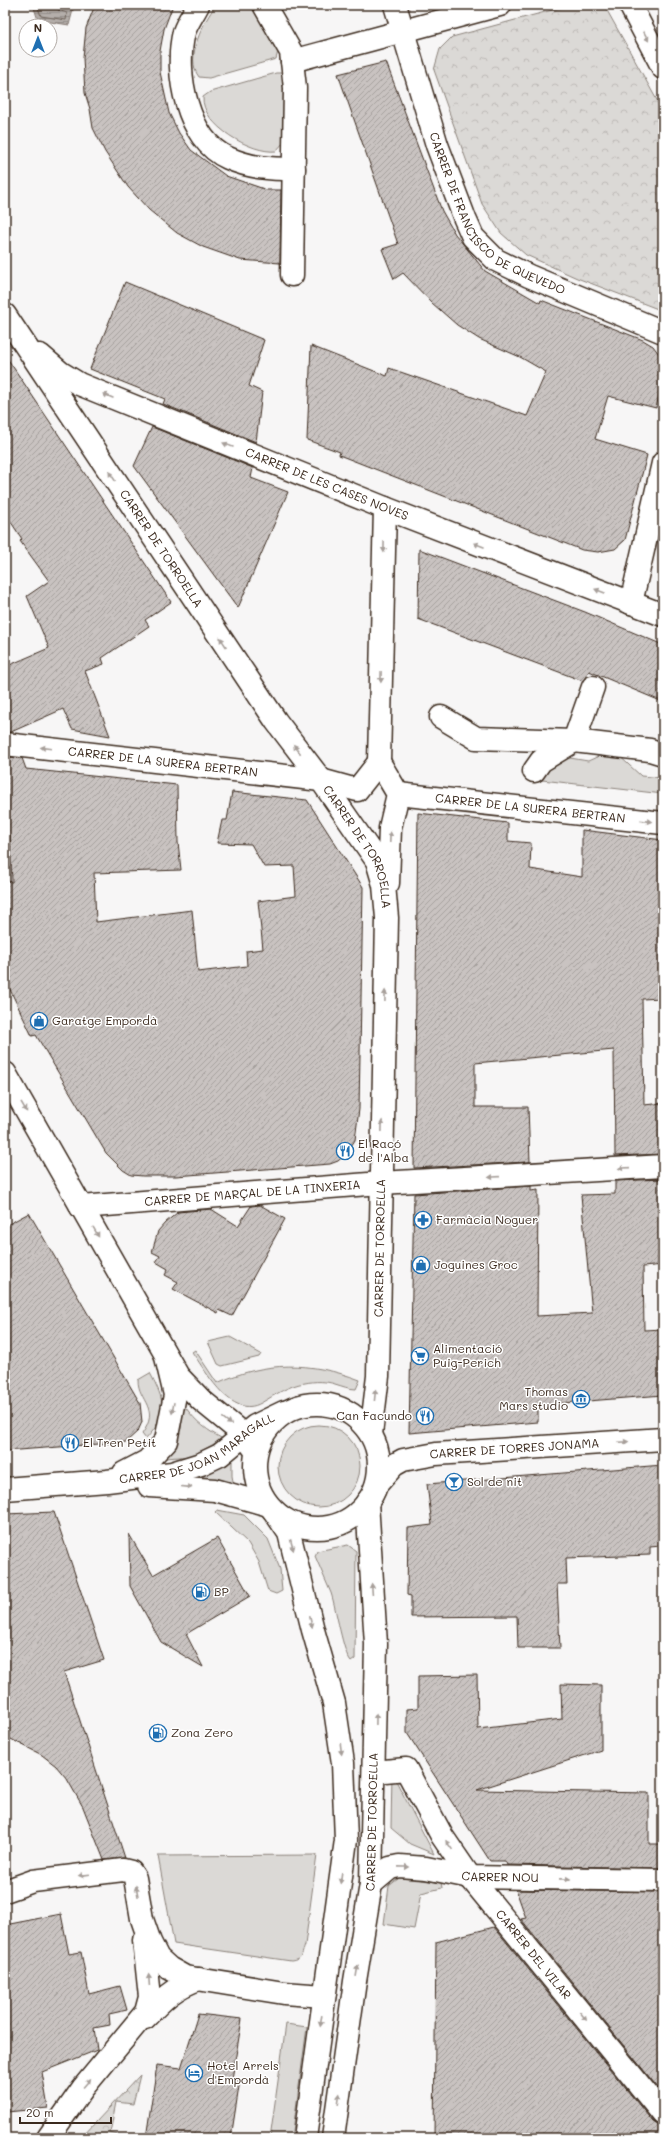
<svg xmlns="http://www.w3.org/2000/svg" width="668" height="2143" viewBox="0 0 668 2143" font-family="Mali,sans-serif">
<defs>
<pattern id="forest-crowns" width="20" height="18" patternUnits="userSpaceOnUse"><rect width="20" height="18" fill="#dbd9d6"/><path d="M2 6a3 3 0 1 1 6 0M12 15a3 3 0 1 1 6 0" fill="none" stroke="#bdbab7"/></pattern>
<pattern id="water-rules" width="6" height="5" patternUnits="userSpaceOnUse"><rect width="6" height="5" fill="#b4aeaa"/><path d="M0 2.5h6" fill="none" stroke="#948e8a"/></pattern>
<pattern id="building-hatch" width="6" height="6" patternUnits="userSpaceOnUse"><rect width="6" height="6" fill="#c9c3c1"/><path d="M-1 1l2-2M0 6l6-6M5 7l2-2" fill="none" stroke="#a49f9c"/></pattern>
</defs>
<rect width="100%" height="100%" fill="#f7f6f6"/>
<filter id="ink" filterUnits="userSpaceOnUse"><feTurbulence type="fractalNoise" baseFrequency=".025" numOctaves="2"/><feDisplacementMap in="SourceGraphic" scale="8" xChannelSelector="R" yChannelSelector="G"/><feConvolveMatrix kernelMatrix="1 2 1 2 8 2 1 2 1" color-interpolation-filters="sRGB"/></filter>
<g filter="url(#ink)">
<g fill="#dbd9d6" stroke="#8b827a">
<path d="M216,5H252L278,51L276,59L209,78L199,77C184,58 204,21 216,5Z"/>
<path d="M276,73H281L285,80L284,142L276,151C252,154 201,125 203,97L210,92Z"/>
<path d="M608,752L616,753L641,776L663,778V794L542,780L546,764L564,757L588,761Z"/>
<path d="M230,1337L261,1354L259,1357L222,1366L218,1364L208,1342Z"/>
<path d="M195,1350L217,1383C266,1361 310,1361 360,1380L356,1389C349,1389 342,1386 335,1384C326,1381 315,1381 305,1383C289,1385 275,1395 261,1403C231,1420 206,1371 192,1352Z"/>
<path d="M150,1373C165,1401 169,1414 146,1439L142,1434C161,1408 138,1401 138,1380Z"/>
<path d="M182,1408H186C196,1422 208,1431 223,1439L192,1456L166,1458L164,1454L181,1429Z"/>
<circle cx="319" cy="1466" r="41"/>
<path d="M232,1460V1476L234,1486L190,1478L220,1467Z"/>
<path d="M217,1510L244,1515L268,1539L280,1569L282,1591L276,1594L268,1591L259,1562L248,1543L215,1512Z"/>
<path d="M348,1545L356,1551L355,1659L351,1662C343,1653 336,1608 331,1593C326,1581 320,1568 315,1556L317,1551Z"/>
<path d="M392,1773L434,1854L410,1844L391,1828Z"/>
<path d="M317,1855L305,1945C302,1955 301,1960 291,1961L174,1944L158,1856Z"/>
<path d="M399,1878L441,1882L442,1888L421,1893L414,1929L384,1924L389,1886Z"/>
<path d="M286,2024L307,2027L292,2138H270Z"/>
</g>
<g fill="url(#forest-crowns)" stroke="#8b827a">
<path d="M571,5H604L663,111V311L577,278L526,255L501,233L482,204L434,70L440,49L452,37Z"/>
<path d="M140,2075L133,2104L116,2102L110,2133L130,2138H81Z"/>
</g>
<path fill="url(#water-rules)" stroke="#847972" d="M33,5H54L73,10L69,25L38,20Z"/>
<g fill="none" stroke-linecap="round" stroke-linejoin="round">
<path stroke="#6b5f56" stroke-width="1" d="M37,5L41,16L66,20L67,13L58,10L56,5"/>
</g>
<g fill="url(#building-hatch)" stroke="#3b2a1e">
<path d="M95,5H173L164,29L160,51V72L169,113L179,133L191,150L226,176L267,190H281L280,263L240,260L203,247L177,233L149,210L128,187L105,152L93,128L90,109L85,93L83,58L86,28Z"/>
<path d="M386,62L442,211L455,234L485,271L540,303L541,300L643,340L653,346L659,354L663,364V377L656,408L608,396L595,439L647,455L625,540L615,549L598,552L582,550L339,455L340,452L307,440L311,346L387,376L389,368L527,416L546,372L520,357L479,339L457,325L432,303L403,273L394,279L382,249L398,244L338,74Z"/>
<path d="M125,282L264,340L249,386L262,392L256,442L163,404L165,399L90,369Z"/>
<path d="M5,355L171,602L145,620L149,626L102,658L104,664L85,671L110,736L72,729L63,709L11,732H5V667L49,648L27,596L49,581L20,541L22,539L5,513Z"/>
<path d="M152,427L253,468L251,478L288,492L238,608L134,466Z"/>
<path d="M419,549L585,612L663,645V702L589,671L583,681L418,619Z"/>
<path d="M5,757L22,758L26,769L177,785L178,842L181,870L94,873L96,922L192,910L198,972L247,966L246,951L263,949L258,901L296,896L294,866L264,867L251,844L217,843L222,820H227L232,792L307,800L363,887L359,1109L355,1140L346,1154L338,1161L330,1164L176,1176H143L131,1175L123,1170L106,1153L36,1035L32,1036L5,979V881L12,882L10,835H5Z"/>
<path d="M418,813L508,823V841L531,843L530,869L582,877V830L663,840V998L642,999L644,1105L663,1103V1154L615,1156L614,1050L475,1063V1107H528L530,1162L414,1168Z"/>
<path d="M663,1179V1265L643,1267L644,1330L663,1329V1395L538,1405V1422L409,1433L414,1194L531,1186V1191L538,1190L537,1316L592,1313L581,1195L615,1194V1181Z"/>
<path d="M260,1205L285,1219L232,1316L219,1310L218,1313L173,1289L178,1282L165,1275L168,1269L156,1262L160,1256L152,1252L158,1231L165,1223L178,1212L211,1209L238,1226L251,1206Z"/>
<path d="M29,1213L140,1403L142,1422L138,1431L126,1442L5,1451V1226Z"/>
<path d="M663,1465V1531H661V1546L650,1547V1555L566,1558L567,1584H557L560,1648H518L517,1616L411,1617V1596L407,1595L408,1528L432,1525L427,1484Z"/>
<path d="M54,1512L104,1660L64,1672L125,1858L104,1860L83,1807L67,1779L56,1766L42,1755L5,1736V1514Z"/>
<path d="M129,1534L153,1575L217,1538L250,1596L186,1634L203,1667L161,1642L130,1586Z"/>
<path d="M477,1675L478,1729L562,1719L561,1684L601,1685V1750L477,1790L649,1793V1844H663V1868L507,1865L505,1861H490L407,1733V1709L418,1708V1676Z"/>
<path d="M516,1890L663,1892V2094L521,1919L526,1918Z"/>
<path d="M61,1914L69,1954L81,1952L89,1994L120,1986L127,2010L109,2014L110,2025L94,2028L97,2050L42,2072L48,2108L7,2112L5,2088V1925Z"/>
<path d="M494,1927L653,2122L663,2126V2138H434L436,1942Z"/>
<path d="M198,2014L242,2019L232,2079L240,2080L231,2138H146L157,2065L181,2068Z"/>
</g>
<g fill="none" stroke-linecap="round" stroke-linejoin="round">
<defs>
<g id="pedestrian">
<path d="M441,717L476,738L574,741L650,750L663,754"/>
<path d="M379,762L385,508"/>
<path d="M534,771L541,761L574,741L593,687"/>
</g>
<g id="minor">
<path d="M198,5C194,13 187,23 184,32C174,72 187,140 228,158C250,168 271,169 294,169"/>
<path d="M264,5L291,52L295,88L292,275"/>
<path id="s1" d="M395,5L437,145L465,219L473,237L496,260L529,276L663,332"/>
<path d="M630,5L663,68"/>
<path d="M292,61L500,5"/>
<path id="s2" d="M5,315L276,721L321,780L377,861L384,885L387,918L378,1376L371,1434"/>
<path id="s3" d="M40,355L61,373L79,384L385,508L663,615"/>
<path d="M631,603L663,463"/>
<path id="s4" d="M5,744L321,780L357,790L379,762L398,794L390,828L388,883"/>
<path id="s5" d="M398,794L663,823"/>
<path id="s6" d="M81,1207L381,1183L663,1166"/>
<path d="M124,1473L147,1461L166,1441L175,1395L166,1357"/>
<path d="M149,1486L215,1490L265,1504"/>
<path id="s7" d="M5,1489L107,1481L172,1473L201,1464L220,1455L255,1426L284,1412"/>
<path id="s8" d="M374,1772L406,1769L442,1836L470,1877L663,2114"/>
<path id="s9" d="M371,1884L390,1868L399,1866L426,1868L470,1877L663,1880"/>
<path d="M5,1891L33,1881L123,1870L131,1872L135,1878L142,1919L150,1942L158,1958L169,1968L185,1977L284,1993L324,1996"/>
<path d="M145,2018C162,2000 175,1987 199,1979"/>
<path d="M48,2138L83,2088L146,2012L150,1997L144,1940"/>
</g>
<g id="tertiary">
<path d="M5,1073L178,1376L201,1400L244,1435L256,1451"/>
<circle cx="317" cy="1466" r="62"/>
<path id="s10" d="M377,1484L394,1465L403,1460L436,1454L663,1439"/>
<path d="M274,1511L289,1533L313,1630L334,1703L343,1763L346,1840L305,2138"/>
<path id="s11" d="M333,2138L355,1981L371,1884L376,1644L367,1502"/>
</g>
</defs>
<use href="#pedestrian" stroke="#3b2a1e" stroke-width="25"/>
<use href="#minor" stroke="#3b2a1e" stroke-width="25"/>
<use href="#tertiary" stroke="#3b2a1e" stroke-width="25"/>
<use href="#pedestrian" stroke="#fff" stroke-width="22"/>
<use href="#minor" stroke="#fff" stroke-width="22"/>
<use href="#tertiary" stroke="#fff" stroke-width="22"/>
</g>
<defs><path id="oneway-solid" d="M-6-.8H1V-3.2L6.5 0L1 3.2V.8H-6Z"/></defs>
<g fill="#a79f9a">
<use href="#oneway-solid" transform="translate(646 36) rotate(62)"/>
<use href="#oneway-solid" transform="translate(108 396) rotate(-157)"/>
<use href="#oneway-solid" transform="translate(228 445) rotate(-158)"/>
<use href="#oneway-solid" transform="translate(112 476) rotate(-124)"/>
<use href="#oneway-solid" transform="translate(479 545) rotate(-159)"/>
<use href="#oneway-solid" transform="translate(384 547) rotate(91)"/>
<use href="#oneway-solid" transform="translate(600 591) rotate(-159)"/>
<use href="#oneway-solid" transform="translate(223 642) rotate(-124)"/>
<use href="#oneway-solid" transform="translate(381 677) rotate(91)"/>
<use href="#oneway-solid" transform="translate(46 748) rotate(-173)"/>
<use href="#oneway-solid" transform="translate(297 749) rotate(-127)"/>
<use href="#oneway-solid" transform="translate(646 821) rotate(6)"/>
<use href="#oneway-solid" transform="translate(390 837) rotate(-88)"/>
<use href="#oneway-solid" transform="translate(385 996) rotate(-89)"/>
<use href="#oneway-solid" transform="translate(24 1107) rotate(60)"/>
<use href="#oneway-solid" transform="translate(382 1126) rotate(-89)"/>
<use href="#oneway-solid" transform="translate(624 1168) rotate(176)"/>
<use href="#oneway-solid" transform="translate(494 1177) rotate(176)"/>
<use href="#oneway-solid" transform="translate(96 1232) rotate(60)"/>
<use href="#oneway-solid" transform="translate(375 1395) rotate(-84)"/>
<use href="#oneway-solid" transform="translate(173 1408) rotate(100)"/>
<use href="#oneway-solid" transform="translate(227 1421) rotate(37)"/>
<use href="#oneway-solid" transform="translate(623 1442) rotate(-4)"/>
<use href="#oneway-solid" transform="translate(187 1487) rotate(5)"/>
<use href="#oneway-solid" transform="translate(292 1545) rotate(75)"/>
<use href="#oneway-solid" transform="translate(372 1589) rotate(-94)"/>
<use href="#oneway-solid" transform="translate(311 1622) rotate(77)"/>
<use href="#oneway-solid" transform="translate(376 1719) rotate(-89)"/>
<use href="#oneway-solid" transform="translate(341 1749) rotate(83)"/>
<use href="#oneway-solid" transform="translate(449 1845) rotate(-125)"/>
<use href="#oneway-solid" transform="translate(404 1867) rotate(1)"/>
<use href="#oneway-solid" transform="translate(84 1875) rotate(173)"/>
<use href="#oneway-solid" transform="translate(341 1878) rotate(98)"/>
<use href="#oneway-solid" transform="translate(565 1879) rotate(1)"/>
<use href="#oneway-solid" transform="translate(137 1891) rotate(-101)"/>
<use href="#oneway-solid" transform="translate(357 1971) rotate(-81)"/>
<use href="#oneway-solid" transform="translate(149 1980) rotate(-94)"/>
<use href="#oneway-solid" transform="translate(583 2016) rotate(51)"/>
<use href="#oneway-solid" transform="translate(321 2021) rotate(98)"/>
<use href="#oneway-solid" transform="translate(87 2083) rotate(-49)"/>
<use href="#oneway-solid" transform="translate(339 2099) rotate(-82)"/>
</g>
</g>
<defs>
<symbol id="shop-ring" viewBox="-11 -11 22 22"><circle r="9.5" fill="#fff" stroke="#1f6fb2" stroke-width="1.5"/><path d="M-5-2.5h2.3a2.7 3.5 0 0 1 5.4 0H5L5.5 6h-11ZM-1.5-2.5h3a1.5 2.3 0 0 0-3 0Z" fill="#1f6fb2"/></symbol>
<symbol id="restaurant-ring" viewBox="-11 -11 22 22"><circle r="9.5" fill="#fff" stroke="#1f6fb2" stroke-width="1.5"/><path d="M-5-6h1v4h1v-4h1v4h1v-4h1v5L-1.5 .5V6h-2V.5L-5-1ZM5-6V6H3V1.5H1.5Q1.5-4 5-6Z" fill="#1f6fb2"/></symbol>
<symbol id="pharmacy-ring" viewBox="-11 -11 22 22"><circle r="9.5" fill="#fff" stroke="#1f6fb2" stroke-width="1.5"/><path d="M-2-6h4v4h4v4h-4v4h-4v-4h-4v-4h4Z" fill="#1f6fb2"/></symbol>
<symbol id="supermarket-ring" viewBox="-11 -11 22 22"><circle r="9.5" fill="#fff" stroke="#1f6fb2" stroke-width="1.5"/><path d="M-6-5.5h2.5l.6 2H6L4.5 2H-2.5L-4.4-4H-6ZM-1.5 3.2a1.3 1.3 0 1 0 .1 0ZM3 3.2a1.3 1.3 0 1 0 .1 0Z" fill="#1f6fb2"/></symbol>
<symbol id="museum-ring" viewBox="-11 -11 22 22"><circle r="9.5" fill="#fff" stroke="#1f6fb2" stroke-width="1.5"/><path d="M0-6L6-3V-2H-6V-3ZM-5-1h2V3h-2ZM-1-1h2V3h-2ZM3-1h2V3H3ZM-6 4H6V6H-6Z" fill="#1f6fb2"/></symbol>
<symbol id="bar-ring" viewBox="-11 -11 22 22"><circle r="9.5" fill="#fff" stroke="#1f6fb2" stroke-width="1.5"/><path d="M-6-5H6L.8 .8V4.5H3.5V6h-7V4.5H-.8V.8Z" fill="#1f6fb2"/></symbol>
<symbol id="fuel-ring" viewBox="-11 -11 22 22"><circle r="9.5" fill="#fff" stroke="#1f6fb2" stroke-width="1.5"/><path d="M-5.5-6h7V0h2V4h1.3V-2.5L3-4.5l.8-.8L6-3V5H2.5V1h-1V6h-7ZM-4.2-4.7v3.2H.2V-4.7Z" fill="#1f6fb2"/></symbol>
<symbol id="hotel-ring" viewBox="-11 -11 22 22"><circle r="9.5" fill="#fff" stroke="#1f6fb2" stroke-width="1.5"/><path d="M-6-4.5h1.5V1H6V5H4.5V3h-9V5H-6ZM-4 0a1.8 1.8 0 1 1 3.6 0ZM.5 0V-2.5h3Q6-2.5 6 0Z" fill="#1f6fb2"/></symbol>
</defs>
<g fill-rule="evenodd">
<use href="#shop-ring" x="29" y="1011" width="20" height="20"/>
<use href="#restaurant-ring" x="335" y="1141" width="20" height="20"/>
<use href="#pharmacy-ring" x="413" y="1210" width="20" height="20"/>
<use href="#shop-ring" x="411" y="1255" width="20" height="20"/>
<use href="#supermarket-ring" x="410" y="1346" width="20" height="20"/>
<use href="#museum-ring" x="571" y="1389" width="20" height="20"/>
<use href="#restaurant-ring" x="415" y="1406" width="20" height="20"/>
<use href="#restaurant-ring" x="60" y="1433" width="20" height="20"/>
<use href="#bar-ring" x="444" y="1472" width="20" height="20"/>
<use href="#fuel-ring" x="191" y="1582" width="20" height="20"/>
<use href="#fuel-ring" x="148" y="1723" width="20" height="20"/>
<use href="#hotel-ring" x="184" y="2063" width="20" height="20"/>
</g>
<g text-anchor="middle" stroke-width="3" stroke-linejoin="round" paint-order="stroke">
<g font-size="12" fill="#3b2a1e" stroke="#fff">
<text dy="4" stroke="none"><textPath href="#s1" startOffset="243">CARRER DE FRANCISCO DE QUEVEDO</textPath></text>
<text dy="4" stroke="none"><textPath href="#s3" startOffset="316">CARRER DE LES CASES NOVES</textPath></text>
<text dy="4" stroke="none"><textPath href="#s2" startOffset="281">CARRER DE TORROELLA</textPath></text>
<text dy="4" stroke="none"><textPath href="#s4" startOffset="159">CARRER DE LA SURERA BERTRAN</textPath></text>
<text dy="4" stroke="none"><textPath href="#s5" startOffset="133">CARRER DE LA SURERA BERTRAN</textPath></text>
<text dy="4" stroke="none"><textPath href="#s2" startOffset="640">CARRER DE TORROELLA</textPath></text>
<text dy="4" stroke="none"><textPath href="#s6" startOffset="172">CARRER DE MARÇAL DE LA TINXERIA</textPath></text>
<text transform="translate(380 1248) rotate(-89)" y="4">CARRER DE TORROELLA</text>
<text dy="4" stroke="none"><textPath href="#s7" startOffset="200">CARRER DE JOAN MARAGALL</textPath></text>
<text dy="4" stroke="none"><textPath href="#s10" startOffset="148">CARRER DE TORRES JONAMA</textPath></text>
<text dy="4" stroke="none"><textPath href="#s11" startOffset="319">CARRER DE TORROELLA</textPath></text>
<text dy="4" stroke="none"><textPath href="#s9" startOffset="136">CARRER NOU</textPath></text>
<text dy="4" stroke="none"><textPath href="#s8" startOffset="258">CARRER DEL VILAR</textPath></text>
</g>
<g font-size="12" fill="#3b2a1e" stroke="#fff" text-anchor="start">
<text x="52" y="1025">Garatge Empordà</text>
<text x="358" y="1148">El Racó<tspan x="358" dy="14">de l'Alba</tspan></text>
<text x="436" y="1224">Farmàcia Noguer</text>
<text x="434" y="1269">Joguines Groc</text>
<text x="433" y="1353">Alimentació<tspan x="433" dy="14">Puig-Perich</tspan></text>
<text x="568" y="1396" text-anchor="end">Thomas<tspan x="568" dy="14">Mars studio</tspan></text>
<text x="412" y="1420" text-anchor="end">Can Facundo</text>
<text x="83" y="1447">El Tren Petit</text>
<text x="467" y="1486">Sol de nit</text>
<text x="214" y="1596">BP</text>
<text x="171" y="1737">Zona Zero</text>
<text x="207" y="2070">Hotel Arrels<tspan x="207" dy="14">d'Empordà</tspan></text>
</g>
</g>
<rect width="668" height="2143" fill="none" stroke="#fff" stroke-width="20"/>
<rect x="10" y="10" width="648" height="2123" fill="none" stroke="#3b2a1e" stroke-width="1.5" filter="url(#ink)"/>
<g transform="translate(38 38)"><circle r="19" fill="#ffffff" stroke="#b1aaa5"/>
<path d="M0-3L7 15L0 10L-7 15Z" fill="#1f6fb2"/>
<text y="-6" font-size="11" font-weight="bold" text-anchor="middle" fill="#3b2a1e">N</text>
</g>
<path d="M20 2117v6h91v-6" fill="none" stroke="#3b2a1e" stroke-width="2"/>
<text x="26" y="2117" font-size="12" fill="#3b2a1e" stroke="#ffffff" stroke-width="3" paint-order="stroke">20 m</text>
</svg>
